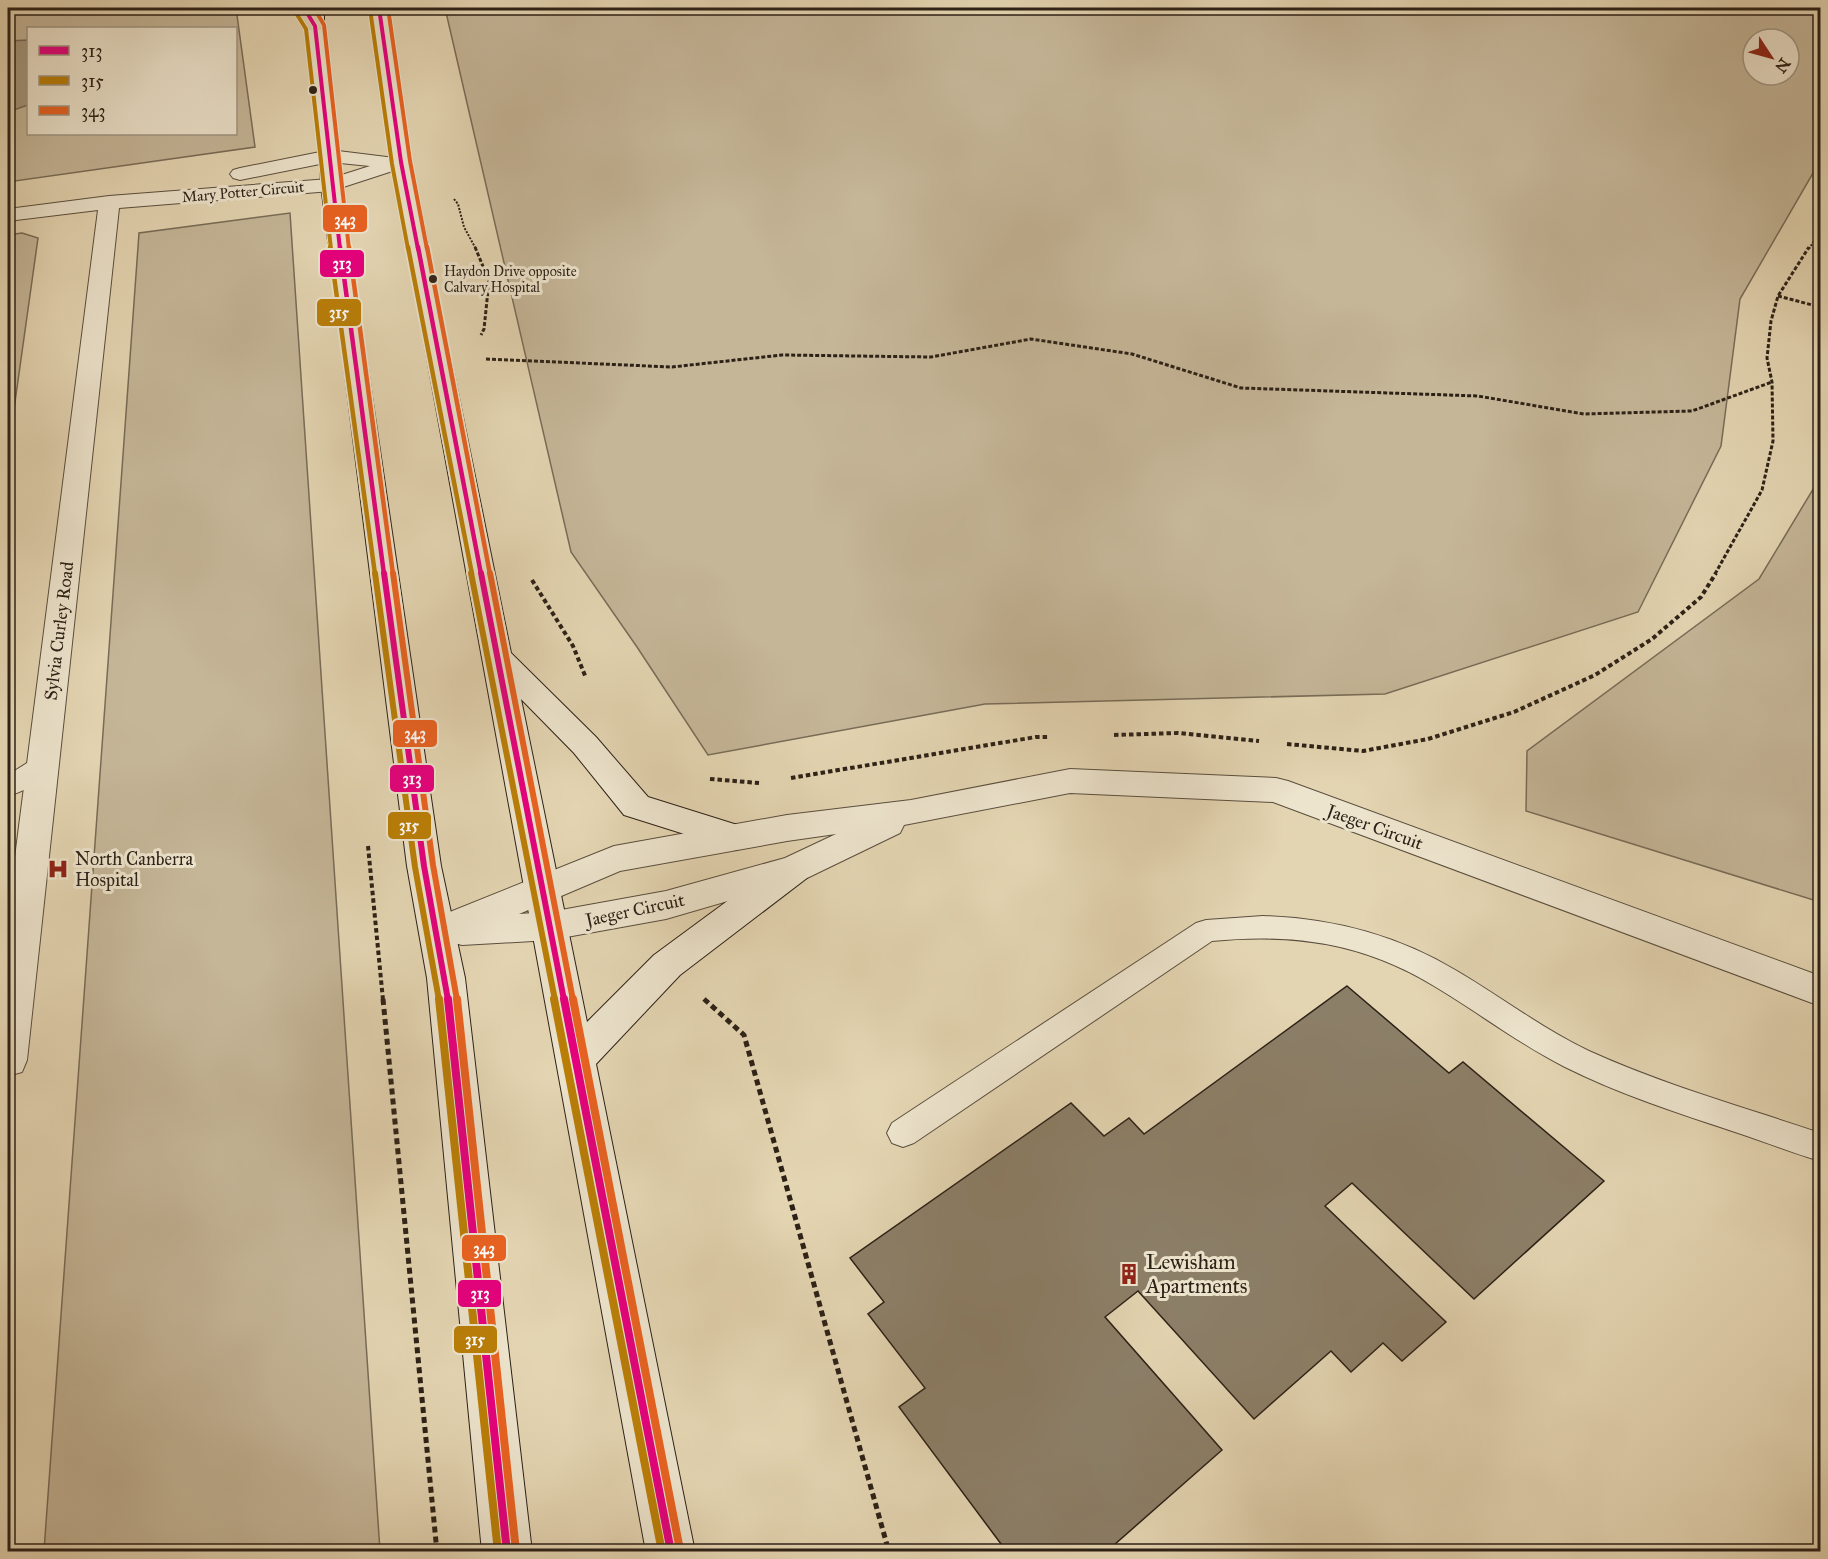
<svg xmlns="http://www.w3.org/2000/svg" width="1828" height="1559" viewBox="0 0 1828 1559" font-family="'IM FELL Great Primer',serif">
<rect width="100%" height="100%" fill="#e4d5b2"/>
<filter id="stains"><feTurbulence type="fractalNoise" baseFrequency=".00333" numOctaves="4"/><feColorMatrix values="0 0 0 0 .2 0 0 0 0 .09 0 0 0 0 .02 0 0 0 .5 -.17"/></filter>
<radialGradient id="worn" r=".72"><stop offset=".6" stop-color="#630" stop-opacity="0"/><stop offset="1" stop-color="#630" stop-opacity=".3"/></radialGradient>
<g fill="#c5b698" stroke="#786c58" stroke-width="1.5" fill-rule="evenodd">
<path d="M8,8H236L255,147L8,182ZM28,28H236V134H28Z"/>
<path d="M445,8H1820V161L1740,299L1721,446L1638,612L1385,694L985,704L708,755L637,647L571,552ZM1753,39H1789V75H1753Z"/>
<path d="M290,213L380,1551H44L139,233Z"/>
<path d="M22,233L38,238L8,452V235Z"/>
<path d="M1818,481L1820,490V902L1526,811L1527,751L1759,579Z"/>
</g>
<path fill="#a5987d" stroke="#756854" stroke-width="1.5" d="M28,40V105L8,112V41Z"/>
<path fill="#8c7f68" stroke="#2c2117" stroke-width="1.5" d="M1347,986L1449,1073L1463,1062L1604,1181L1474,1299L1352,1183L1325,1206L1446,1322L1402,1361L1383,1343L1351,1372L1331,1351L1254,1419L1138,1291L1105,1317L1222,1450L1106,1552H1007L899,1407L925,1388L868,1314L884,1302L850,1258L1071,1103L1104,1136L1129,1118L1144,1134Z"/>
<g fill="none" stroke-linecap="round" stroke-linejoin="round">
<defs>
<g id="lane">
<path d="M44,755L53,758L57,764C49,778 23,792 8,796V775L35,758Z"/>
<path d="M1263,916C1333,918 1397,935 1457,971C1501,997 1543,1029 1589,1051C1664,1085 1743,1107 1820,1133V1161C1792,1153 1763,1141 1735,1132C1678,1113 1619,1094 1565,1067C1519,1044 1478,1012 1434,986C1363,943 1294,933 1212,941L914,1143L903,1147L892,1143L887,1133L892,1123L1196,923L1206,920Z"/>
</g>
<g id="street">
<path d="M330,150L395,158H408L411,162L408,166L331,191L119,208L27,1060L22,1072L8,1076V912L98,210L8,221V209L109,196L329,179L370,166L330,162L240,180L233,178L230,174L233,170L240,168Z"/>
<path d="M1070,769L1276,778L1288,781L1820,976V1006L1273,802L1070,793L904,825L900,833L807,878L666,919L550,940L462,945C449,941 439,947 425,942L420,932L425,922L614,846L787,815L911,800ZM836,834L785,858L666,891L550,912L519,914L620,871L787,841Z"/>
</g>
<g id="secondary">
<path d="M308,8H324V26L340,156L341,185L441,866L465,978L532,1552H482L427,978L407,866L321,185L320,156L306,26Z"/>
<path d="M371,8H387L411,162L511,653L596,737L648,797L747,828L752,837L747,846L735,850L624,815L574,753L521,699L587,1022L654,955L783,860L795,856L807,860L812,869L807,878L680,975L596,1064L695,1552H646L391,162Z"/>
</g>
<path id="primary" d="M296,8H312L324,26L321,30H309Z"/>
</defs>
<use href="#lane" stroke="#5a4e3e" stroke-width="2"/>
<use href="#street" stroke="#5a4e3e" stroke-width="2"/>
<use href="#secondary" stroke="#2c2117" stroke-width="2"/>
<use href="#primary" stroke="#2c2117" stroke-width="2"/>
<g stroke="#2c2117" stroke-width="2" stroke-dasharray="2 1.5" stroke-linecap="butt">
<path d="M454,199L458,204L464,227L476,249"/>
<path d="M1809,249L1820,231"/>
</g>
<g stroke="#2c2117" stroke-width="3" stroke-dasharray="4 2" stroke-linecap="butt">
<path d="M475,247L489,281L484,329L481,335"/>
<path d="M1778,296L1820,307"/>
<path d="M486,359L672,367L782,355L931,357L1031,339L1132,354L1241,388L1478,396L1584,414L1692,411L1772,382"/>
<path d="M1715,574L1762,490L1773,441L1772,382L1767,358L1771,321L1778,296L1809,247"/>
</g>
<g stroke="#2c2117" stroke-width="4" stroke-dasharray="4.5 3" stroke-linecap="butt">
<path d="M532,580L573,646L586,678"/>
<path d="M1114,735L1178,733L1259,741"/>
<path d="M1287,744L1363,751L1428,739L1514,712L1595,675L1652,639L1701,597L1716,573"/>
<path d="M791,778L1036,737H1050"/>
<path d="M710,779L759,783"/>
<path d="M368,846L383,1000"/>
</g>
<g stroke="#2c2117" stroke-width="5" stroke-dasharray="6 4" stroke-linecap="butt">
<path d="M383,999L437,1552"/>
<path d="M704,999L744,1035L889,1552"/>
</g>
<use href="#lane" fill="#ede4cd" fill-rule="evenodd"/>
<use href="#street" fill="#ede4cd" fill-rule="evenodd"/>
<use href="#secondary" fill="#ede4cd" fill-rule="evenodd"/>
<use href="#primary" fill="#e4d5b2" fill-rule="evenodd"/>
<defs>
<g id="bus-1-far3">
<path d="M304,8L315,26L340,249"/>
<path d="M379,8L401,162L418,249"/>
</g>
<g id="bus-1-far2">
<path d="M340,247L384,574"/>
<path d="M418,247L481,574"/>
</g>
<g id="bus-1-far1">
<path d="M384,573L424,866L448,1000"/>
<path d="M481,573L564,1000"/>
</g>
<g id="bus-1">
<path d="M448,999L507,1552"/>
<path d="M564,999L671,1552"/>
</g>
<g id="bus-2-far3">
<path d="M370,9L392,164L408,249"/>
<path d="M296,13L306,29L331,249"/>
</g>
<g id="bus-2-far2">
<path d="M330,247L375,574"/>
<path d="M408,247L472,574"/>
</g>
<g id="bus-2-far1">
<path d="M375,573L415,867L439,1000"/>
<path d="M471,573L555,1000"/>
</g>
<g id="bus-2">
<path d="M439,999L498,1552"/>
<path d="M554,999L662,1552"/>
</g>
<g id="bus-3-far3">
<path d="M314,8L324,25L349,249"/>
<path d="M388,8L410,161L427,249"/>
</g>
<g id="bus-3-far2">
<path d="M349,247L393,574"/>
<path d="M427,247L490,574"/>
</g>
<g id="bus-3-far1">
<path d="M393,573L433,865L457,1000"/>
<path d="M490,573L573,1000"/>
</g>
<g id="bus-3">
<path d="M457,999L516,1551"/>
<path d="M573,999L680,1550"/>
</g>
</defs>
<use href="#bus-1-far3" stroke="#ede4cd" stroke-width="6"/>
<use href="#bus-1-far2" stroke="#ede4cd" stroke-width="8"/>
<use href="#bus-1-far1" stroke="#ede4cd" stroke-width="10"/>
<use href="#bus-1" stroke="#ede4cd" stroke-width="12"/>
<use href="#bus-2-far3" stroke="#ede4cd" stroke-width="6"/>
<use href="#bus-2-far2" stroke="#ede4cd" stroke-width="8"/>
<use href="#bus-2-far1" stroke="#ede4cd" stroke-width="10"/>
<use href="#bus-2" stroke="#ede4cd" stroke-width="12"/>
<use href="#bus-3-far3" stroke="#ede4cd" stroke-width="6"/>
<use href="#bus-3-far2" stroke="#ede4cd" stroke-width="8"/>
<use href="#bus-3-far1" stroke="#ede4cd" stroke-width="10"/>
<use href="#bus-3" stroke="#ede4cd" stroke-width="12"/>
<use href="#bus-1-far3" stroke="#e5007d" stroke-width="4"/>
<use href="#bus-1-far2" stroke="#e5007d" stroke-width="4.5"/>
<use href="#bus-1-far1" stroke="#e5007d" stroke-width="6"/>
<use href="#bus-1" stroke="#e5007d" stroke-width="8"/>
<use href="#bus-2-far3" stroke="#ba7e07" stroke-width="4"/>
<use href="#bus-2-far2" stroke="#ba7e07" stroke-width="4.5"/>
<use href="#bus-2-far1" stroke="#ba7e07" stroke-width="6"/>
<use href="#bus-2" stroke="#ba7e07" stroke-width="8"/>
<use href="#bus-3-far3" stroke="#e86221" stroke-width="4"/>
<use href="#bus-3-far2" stroke="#e86221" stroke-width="4.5"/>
<use href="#bus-3-far1" stroke="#e86221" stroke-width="6"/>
<use href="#bus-3" stroke="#e86221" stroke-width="8"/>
</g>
<defs>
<symbol id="hospital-bare" viewBox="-9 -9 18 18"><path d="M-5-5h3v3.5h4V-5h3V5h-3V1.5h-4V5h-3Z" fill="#8f2418" stroke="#ede4cd" stroke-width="2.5" paint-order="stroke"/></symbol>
<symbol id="building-bare" viewBox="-9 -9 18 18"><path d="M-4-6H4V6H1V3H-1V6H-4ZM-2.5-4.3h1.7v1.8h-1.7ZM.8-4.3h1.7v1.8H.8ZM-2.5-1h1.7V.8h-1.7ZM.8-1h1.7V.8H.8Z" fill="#8f2418" stroke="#ede4cd" stroke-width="2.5" paint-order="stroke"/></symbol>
</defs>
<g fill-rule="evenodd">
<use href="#hospital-bare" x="43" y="854" width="30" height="30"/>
<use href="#building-bare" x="1114" y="1259" width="30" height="30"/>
</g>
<g fill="#2c2117" stroke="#ede4cd" stroke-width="2">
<circle cx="313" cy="90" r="5"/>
<circle cx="433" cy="279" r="5"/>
</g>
<g text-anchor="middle" stroke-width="6" stroke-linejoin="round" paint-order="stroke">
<g font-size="14" fill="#2c2117" stroke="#ede4cd" text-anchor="start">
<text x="444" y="276">Haydon Drive opposite<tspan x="444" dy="16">Calvary Hospital</tspan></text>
</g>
<g font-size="15" fill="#2c2117" stroke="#ede4cd">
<text transform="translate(243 192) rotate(-5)" y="5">Mary Potter Circuit</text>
</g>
<g font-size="18" fill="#2c2117" stroke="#ede4cd">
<text transform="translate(59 631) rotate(-83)" y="6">Sylvia Curley Road</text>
<text transform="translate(1375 827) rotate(20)" y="6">Jaeger Circuit</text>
<text transform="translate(635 910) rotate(-12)" y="6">Jaeger Circuit</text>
</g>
<g font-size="18" fill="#2c2117" stroke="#ede4cd" text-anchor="start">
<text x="75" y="865">North Canberra<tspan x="75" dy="21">Hospital</tspan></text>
</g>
<g font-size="21" fill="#2c2117" stroke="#ede4cd" text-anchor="start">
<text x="1146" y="1269">Lewisham<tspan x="1146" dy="24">Apartments</tspan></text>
</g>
</g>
<g stroke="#ede4cd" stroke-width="2">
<rect x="322" y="204" width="46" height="29" rx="6" fill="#e86221"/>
<rect x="319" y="249" width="46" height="29" rx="6" fill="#e5007d"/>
<rect x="316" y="298" width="46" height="29" rx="6" fill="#ba7e07"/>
<rect x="392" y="719" width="46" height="29" rx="6" fill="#e86221"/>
<rect x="389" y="764" width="46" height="29" rx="6" fill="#e5007d"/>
<rect x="387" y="811" width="45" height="29" rx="6" fill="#ba7e07"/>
<rect x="461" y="1234" width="46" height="28" rx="6" fill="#e86221"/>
<rect x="457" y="1279" width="45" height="29" rx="6" fill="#e5007d"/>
<rect x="453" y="1325" width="45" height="29" rx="6" fill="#ba7e07"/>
</g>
<g font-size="16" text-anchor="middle" font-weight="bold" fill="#fff">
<text x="345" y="225">343</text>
<text x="342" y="269">313</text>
<text x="339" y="318">315</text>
<text x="415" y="739">343</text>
<text x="412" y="784">313</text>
<text x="409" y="831">315</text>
<text x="484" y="1254">343</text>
<text x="480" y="1299">313</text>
<text x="475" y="1345">315</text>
</g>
<rect width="1828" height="1559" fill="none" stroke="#e4d5b2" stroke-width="30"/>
<rect x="9" y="9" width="1810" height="1541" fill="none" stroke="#2c2117" stroke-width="3"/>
<rect x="15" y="15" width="1798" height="1529" fill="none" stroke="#2c2117" stroke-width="1.5"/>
<rect x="27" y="27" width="210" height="108" fill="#ede4cd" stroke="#a09684" stroke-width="1.5"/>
<rect x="39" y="46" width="30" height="9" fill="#e5007d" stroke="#a09684" stroke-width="1.5"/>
<text x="81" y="57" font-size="18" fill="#2c2117">313</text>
<rect x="39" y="76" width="30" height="9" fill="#ba7e07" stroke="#a09684" stroke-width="1.5"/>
<text x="81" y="87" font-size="18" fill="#2c2117">315</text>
<rect x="39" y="106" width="30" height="9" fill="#e86221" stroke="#a09684" stroke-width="1.5"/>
<text x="81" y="117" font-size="18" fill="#2c2117">343</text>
<g transform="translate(1771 57) rotate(126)"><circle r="28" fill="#ede4cd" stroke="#a09684" stroke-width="1.5"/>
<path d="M0-4.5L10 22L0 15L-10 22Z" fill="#8f2418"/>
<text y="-9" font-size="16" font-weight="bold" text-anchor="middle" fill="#2c2117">N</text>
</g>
<rect width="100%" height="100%" filter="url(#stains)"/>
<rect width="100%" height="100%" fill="url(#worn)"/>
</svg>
